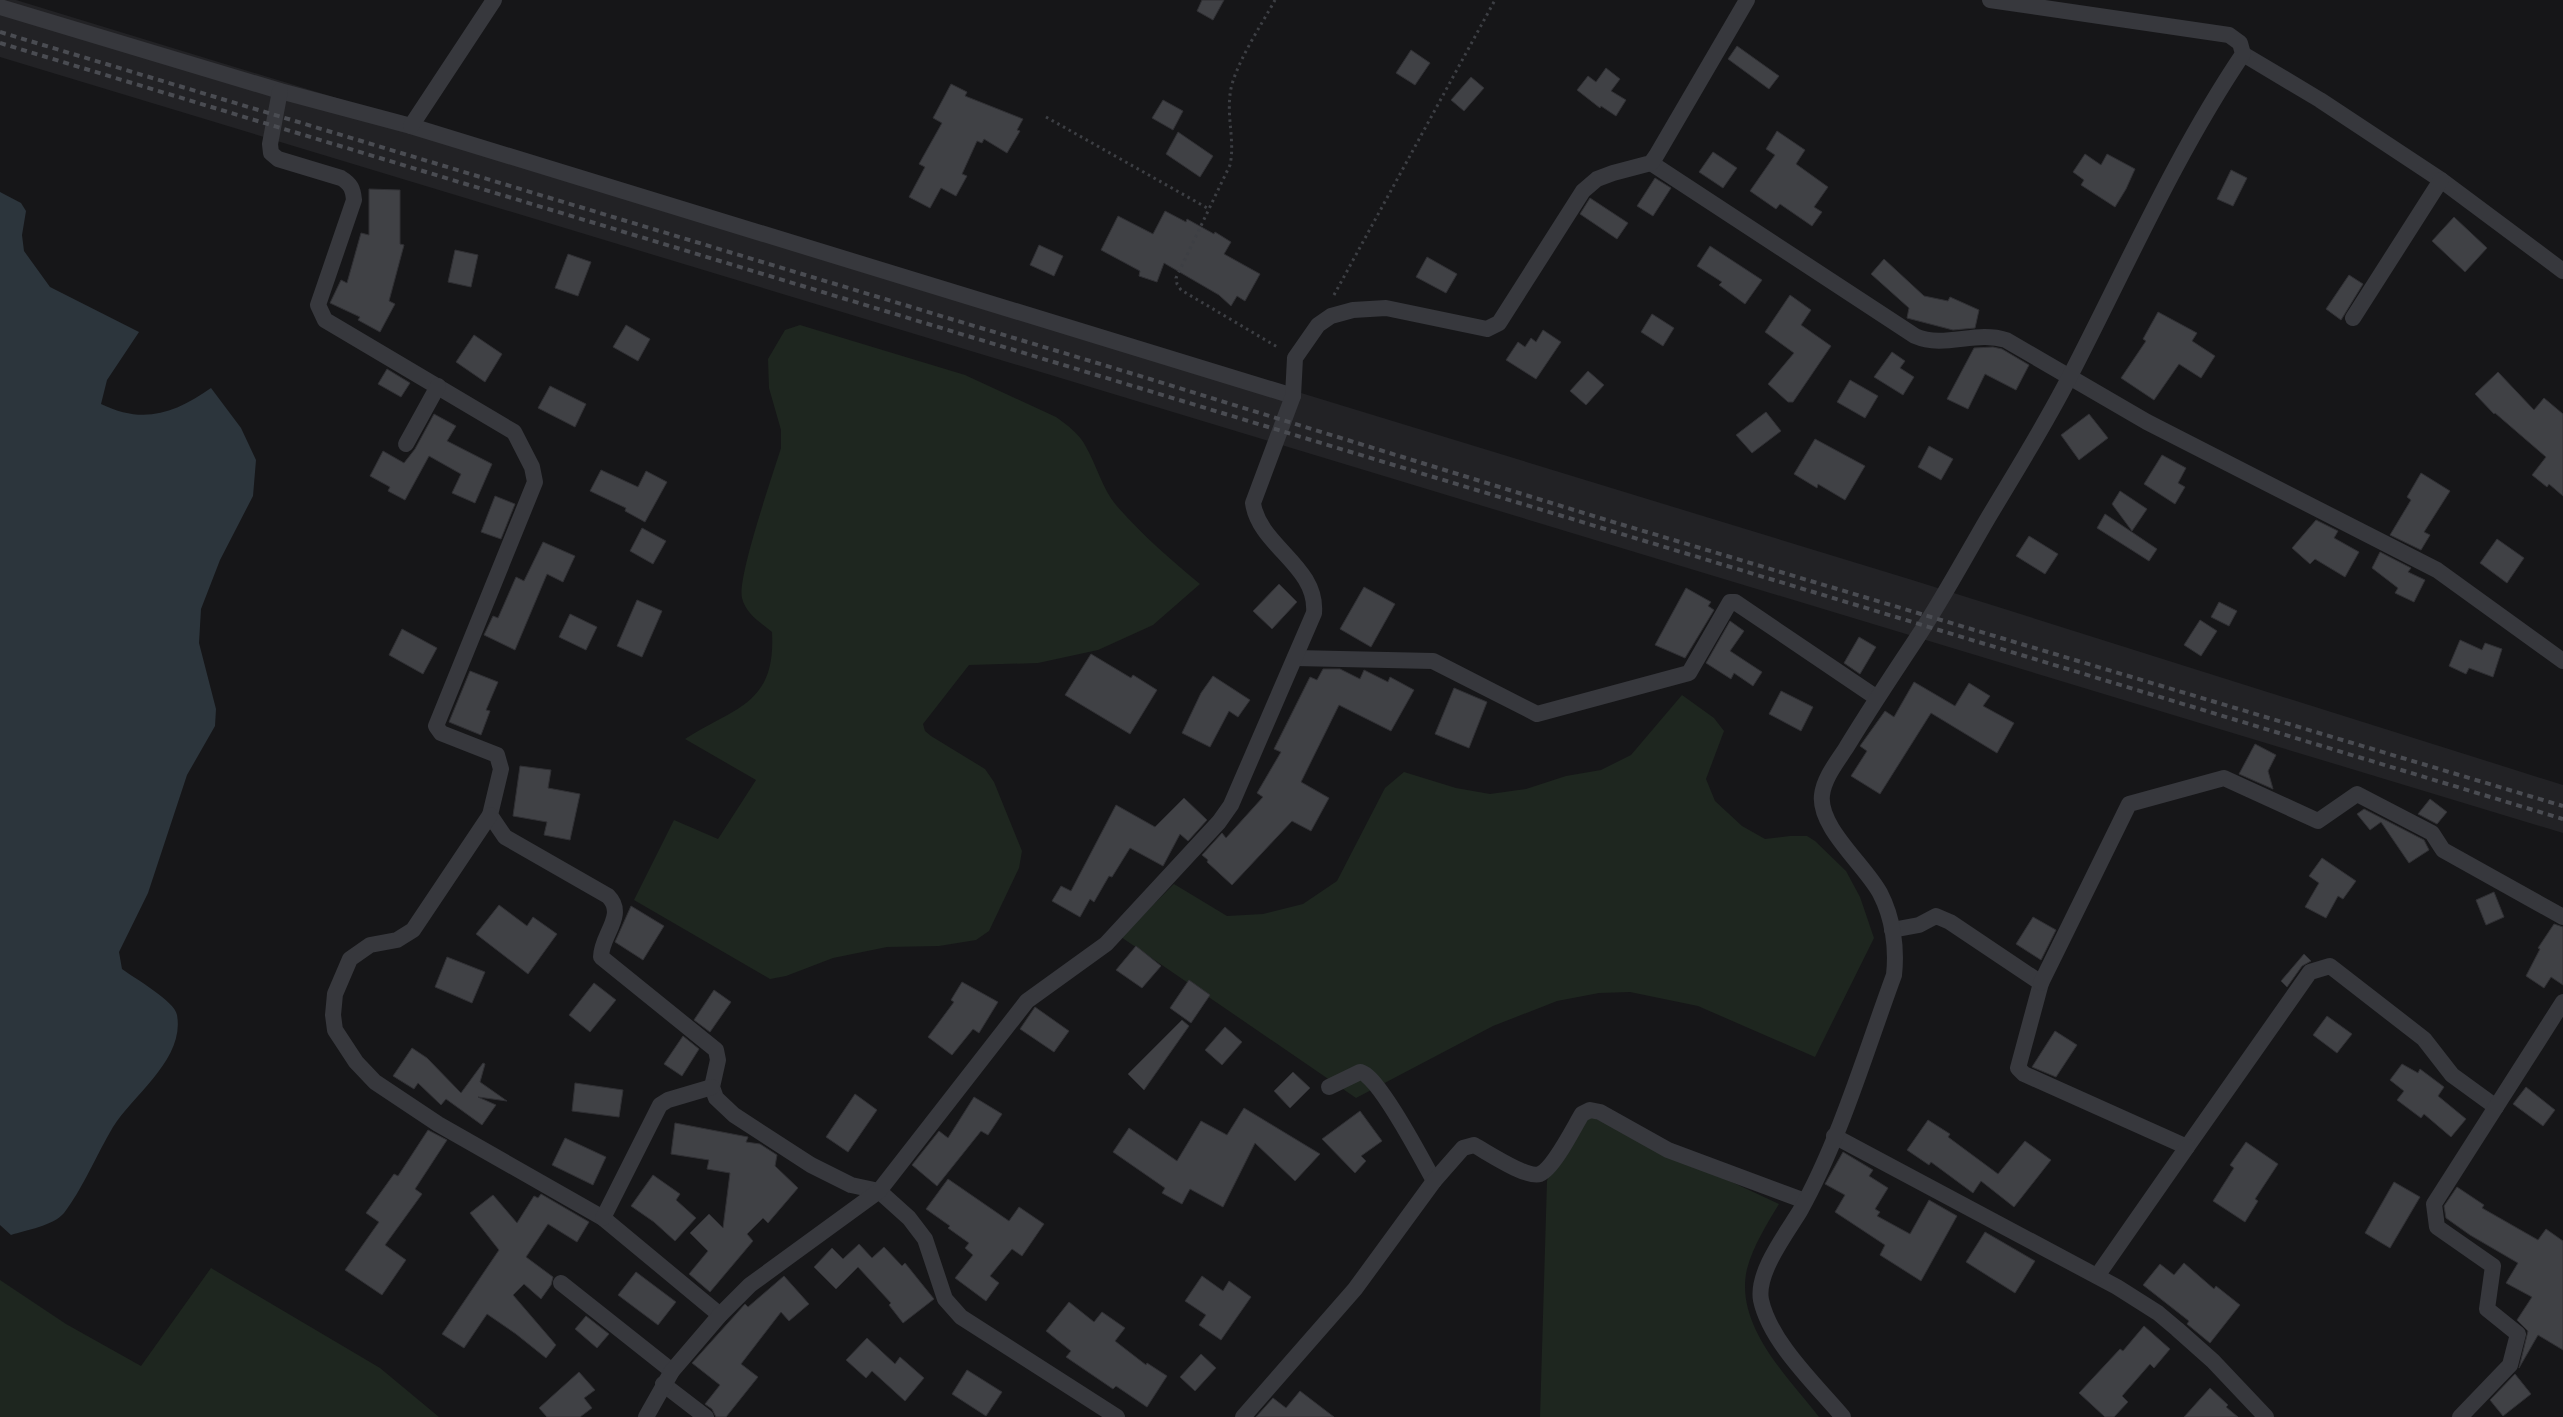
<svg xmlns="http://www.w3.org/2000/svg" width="2563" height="1417" viewBox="0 0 2563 1417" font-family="Raleway,sans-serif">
<rect width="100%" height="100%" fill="#161618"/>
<path fill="#222225" d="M0,0H16L1909,579L2563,785V833L0,57Z"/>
<g fill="#1e261f">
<path d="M800,325L965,375L1056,417C1067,425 1080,434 1086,447C1097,466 1102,488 1116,505C1141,534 1171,560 1200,584L1153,625L1098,650L1038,663L969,665L923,724L925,731L931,736L985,769L994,782L1022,851L1019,868L989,931L976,940L939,946L887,947L833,958L786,976L770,979L634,900L674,820L718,839L756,780L685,739C735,707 776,705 772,632C760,622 746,614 742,598C737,578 773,474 781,448V430L769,388L768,359L785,330Z"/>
<path d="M1682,695L1714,718L1724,731L1706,779L1715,801L1742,826L1765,839L1790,836H1807L1815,841L1846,871L1860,897L1874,938L1815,1057L1698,1006L1630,992L1599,993L1557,1001L1493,1026L1356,1098L1121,937L1174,884L1227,916L1263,914L1303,904L1337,881L1385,788L1404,772L1456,788L1490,794L1526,789L1566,776L1601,770L1631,755Z"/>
<path d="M1590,1116L1779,1204C1767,1224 1753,1246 1747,1269C1734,1325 1788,1377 1819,1417H1540L1547,1181L1561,1138Z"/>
<path d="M211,1268L380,1368L439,1417H0V1280L66,1324L141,1366Z"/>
</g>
<path fill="#2c353c" d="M0,192L21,203L26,211L22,235L24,251L50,287L139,332L107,380L101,404C144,425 175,413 211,388L241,428L256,460L253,496L220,560L201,609L199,643L216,709L215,726L187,775L148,893L119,952L122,969C134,978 175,1001 177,1015C185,1059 134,1094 113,1127C97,1154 82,1190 64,1213C53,1226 26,1230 11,1235L0,1225Z"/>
<g fill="#404145" stroke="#303034">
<path d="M1202,0H1224L1213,20L1197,11Z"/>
<path d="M1737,46L1779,76L1769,89L1728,59Z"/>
<path d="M1411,50L1430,63L1415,85L1396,73Z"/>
<path d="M1606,68L1620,79L1611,91L1626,100L1616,116L1601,106L1600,108L1577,90L1588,76L1596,82Z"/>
<path d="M1471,77L1484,88L1464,111L1451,100Z"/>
<path d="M951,84L967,92L965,96L1023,119L1017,130L1020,131L1007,153L984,139L982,143L977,141L962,174L967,176L956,196L941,188L930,208L909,197L925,167L919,164L942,123L933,118Z"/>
<path d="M1163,100L1183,111L1173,130L1152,118Z"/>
<path d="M1777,131L1805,150L1796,164L1828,187L1814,207L1822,212L1812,226L1780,204L1776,209L1750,191L1775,155L1766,149Z"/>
<path d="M1178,132L1213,156L1200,177L1166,154Z"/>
<path d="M1713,152L1737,168L1723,188L1699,172Z"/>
<path d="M2085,154L2101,165L2107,154L2135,169L2126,189L2115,207L2081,185L2084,180L2073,172Z"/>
<path d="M2231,170L2247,178L2233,206L2217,199Z"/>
<path d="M1655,178L1671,188L1653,216L1637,206Z"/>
<path d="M369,189L400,190V244L404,245L389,301L395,304L380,332L358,320L360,317L330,303L341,280L347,283L361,233L369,235Z"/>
<path d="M1590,198L1628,223L1617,239L1580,214Z"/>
<path d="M1165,211L1186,222L1187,219L1214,234L1215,232L1231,242L1224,254L1260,274L1245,301L1237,296L1231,306L1219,295L1164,263L1157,282L1139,276L1140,271L1101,250L1118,216L1153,234Z"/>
<path d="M2454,217L2487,248L2465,272L2432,241Z"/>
<path d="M1039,245L1063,256L1054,276L1030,265Z"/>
<path d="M1710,246L1762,280L1745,304L1719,285L1722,282L1697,266Z"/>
<path d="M455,250L478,255L471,287L448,282Z"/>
<path d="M568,254L591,262L578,296L555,288Z"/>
<path d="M1427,257L1457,274L1446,293L1416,277Z"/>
<path d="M1884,259L1924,296L1948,301L1950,297L1979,310L1975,328L1953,330L1907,318L1909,308L1871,274Z"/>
<path d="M2349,275L2363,284L2341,320L2326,309Z"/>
<path d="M1790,295L1811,310L1801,325L1831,346L1793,402H1788L1768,384L1794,353L1765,332Z"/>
<path d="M2158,312L2197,333L2192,341L2215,356L2201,378L2179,364L2154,400L2121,378L2146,341L2143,339Z"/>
<path d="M1652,314L1674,328L1663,346L1641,332Z"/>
<path d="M626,325L650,339L638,361L613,347Z"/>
<path d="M1543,330L1561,342L1536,379L1506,360L1518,342L1525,347L1531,338L1536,342Z"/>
<path d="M474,335L502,354L485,382L456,362Z"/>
<path d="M1993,347L2002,349L2029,365L2016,390L1985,374L1968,409L1947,399L1974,348Z"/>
<path d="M1892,352L1905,361L1900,368L1914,377L1903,395L1874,377Z"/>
<path d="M387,369L410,383L401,397L378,384Z"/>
<path d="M1588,371L1604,385L1586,405L1570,391Z"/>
<path d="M2498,372L2534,410L2544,398L2563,414V496L2549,484L2547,487L2532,475L2546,457L2495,413L2494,414L2475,394Z"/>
<path d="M1850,380L1878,396L1865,418L1837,402Z"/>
<path d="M550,386L586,404L575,427L538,408Z"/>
<path d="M1766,412L1781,431L1752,453L1736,435Z"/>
<path d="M434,414L456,426L447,441L492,464L475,503L452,493L461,474L429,456L405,500L388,491L390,487L370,476L383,451L404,463L415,449Z"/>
<path d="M2089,414L2108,438L2079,460L2061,435Z"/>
<path d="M1815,439L1865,466L1845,500L1818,484L1817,488L1794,474Z"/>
<path d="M1929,446L1953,459L1941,480L1918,467Z"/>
<path d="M2162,455L2186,468L2178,483L2185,487L2175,504L2144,484Z"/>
<path d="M601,470L638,487L646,471L667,482L645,522L625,511L626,508L590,491Z"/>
<path d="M2421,473L2450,491L2424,532L2430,535L2421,550L2390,535L2411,500L2407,497Z"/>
<path d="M2120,491L2147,509L2132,531L2112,504Z"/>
<path d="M495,496L515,504L501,539L481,532Z"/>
<path d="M2105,514L2157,549L2149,561L2097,528Z"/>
<path d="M2316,520L2338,531L2334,538L2359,552L2345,577L2315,559L2310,564L2292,548Z"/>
<path d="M642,528L666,541L653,564L630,551Z"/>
<path d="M2029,536L2058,554L2045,574L2016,556Z"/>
<path d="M2497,539L2524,558L2507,583L2480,563Z"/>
<path d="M543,542L575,556L563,582L547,574L515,650L484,635L493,616L498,618L516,577L524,581Z"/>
<path d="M2380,552L2411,568L2408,572L2425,580L2414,602L2395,593L2398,588L2372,568Z"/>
<path d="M1279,584L1297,602L1272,629L1253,611Z"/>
<path d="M1364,587L1395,604L1371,647L1340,629Z"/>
<path d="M1686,588L1711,602L1708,606L1714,610L1685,658L1655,645Z"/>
<path d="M637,600L662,611L642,657L617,646Z"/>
<path d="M2219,602L2237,611L2229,626L2211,617Z"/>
<path d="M570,614L597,627L586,650L559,637Z"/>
<path d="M2200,620L2217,631L2201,656L2184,645Z"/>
<path d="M1730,621L1744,631L1730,651L1762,672L1753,686L1734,673L1731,679L1706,663Z"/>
<path d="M402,629L437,648L423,674L389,655Z"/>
<path d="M1859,637L1876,647L1860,674L1844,663Z"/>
<path d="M2460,640L2482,650L2485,643L2502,649L2493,677L2469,668L2466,674L2449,666Z"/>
<path d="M1091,654L1131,678L1133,675L1157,690L1130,734L1065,695Z"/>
<path d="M1323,669H1340L1360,679L1364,670L1388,682L1390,677L1414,690L1391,731L1339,705L1301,782L1329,798L1311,831L1292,821L1232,885L1207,862L1208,860L1202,855L1222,833L1226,838L1263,797L1257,793L1281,752L1274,749L1310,677L1317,680Z"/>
<path d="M470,671L498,682L486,710L490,711L481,735L449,722Z"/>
<path d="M1213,676L1250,700L1238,717L1229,711L1210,747L1182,733L1201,693Z"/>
<path d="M1914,682L1955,706L1969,683L1990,696L1983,706L2014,723L1997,753L1931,713L1880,794L1851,776L1867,751L1860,746L1885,711L1894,717Z"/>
<path d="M1454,688L1487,702L1469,748L1435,734Z"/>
<path d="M1781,691L1813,707L1801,731L1769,714Z"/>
<path d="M2255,744L2276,755L2268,771L2273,789L2239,774Z"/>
<path d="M520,766L551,770L548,788L580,794L570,840L544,835L547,822L513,816Z"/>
<path d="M1184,798L1207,820L1188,841L1180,834L1163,866L1130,848L1112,877L1109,876L1094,902L1090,899L1080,917L1052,901L1061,886L1071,891L1116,805L1155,827Z"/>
<path d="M2430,799L2447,812L2437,824L2418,814Z"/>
<path d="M2364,809L2424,840L2429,850L2409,863L2381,822L2370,830L2357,814Z"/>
<path d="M2322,858L2356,881L2343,899L2338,896L2326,918L2305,907L2319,883L2309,876Z"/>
<path d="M2494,892L2504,917L2486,925L2476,900Z"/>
<path d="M499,905L527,926L533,917L557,934L528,974L476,934Z"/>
<path d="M631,906L664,926L643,960L615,942Z"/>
<path d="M2033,917L2056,930L2041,960L2016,944Z"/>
<path d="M2554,924L2563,927V985L2551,977L2544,988L2526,976L2540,949L2538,948Z"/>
<path d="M1136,946L1161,966L1142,988L1116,970Z"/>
<path d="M2304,954L2311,961L2302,966L2287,987L2281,981Z"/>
<path d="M447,957L485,972L472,1003L435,987Z"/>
<path d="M1189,980L1210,995L1191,1023L1170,1008Z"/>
<path d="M962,982L998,1002L979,1033L973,1029L952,1055L928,1037L954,1002L951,1000Z"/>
<path d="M594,983L616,1000L590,1032L569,1015Z"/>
<path d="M714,990L731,1002L710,1032L694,1020Z"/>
<path d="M1035,1007L1069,1031L1054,1052L1020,1029Z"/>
<path d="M2327,1016L2352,1034L2337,1053L2313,1035Z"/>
<path d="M1182,1020L1189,1026L1144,1090L1128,1074Z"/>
<path d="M1225,1027L1242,1042L1222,1065L1205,1050Z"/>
<path d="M2055,1031L2077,1045L2056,1077L2032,1067Z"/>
<path d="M683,1036L699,1049L682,1076L664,1064Z"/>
<path d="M412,1048L427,1058L461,1093L483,1063L485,1064L480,1082L507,1101L478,1097L496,1105L482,1125L446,1099L441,1105L418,1083L414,1089L393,1076Z"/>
<path d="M2402,1064L2418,1073L2420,1069L2444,1087L2438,1096L2466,1119L2451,1137L2424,1114L2421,1118L2397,1100L2404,1091L2390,1080Z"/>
<path d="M1293,1072L1310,1088L1290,1108L1274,1091Z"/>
<path d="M575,1083L623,1090L619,1117L572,1111Z"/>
<path d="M2526,1087L2555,1110L2543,1126L2513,1104Z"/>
<path d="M855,1094L877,1110L848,1152L826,1137Z"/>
<path d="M974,1097L1002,1114L988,1135L981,1131L937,1186L912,1165L939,1131L948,1138Z"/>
<path d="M1244,1108L1320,1154L1295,1181L1255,1143L1223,1207L1190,1189L1182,1204L1162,1193L1165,1188L1113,1152L1129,1128L1177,1161L1201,1121L1227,1135Z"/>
<path d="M1360,1111L1382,1141L1361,1156L1366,1161L1355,1173L1322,1139Z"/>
<path d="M1928,1120L1950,1134L1948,1137L1998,1174L2025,1141L2051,1160L2014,1207L1981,1181L1973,1193L1931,1162L1929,1165L1907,1150Z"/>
<path d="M675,1123L748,1137L746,1142L760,1144L777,1155L775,1166L798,1188L768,1223L763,1218L747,1234L753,1241L710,1292L689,1274L708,1251L690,1233L709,1214L723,1228L730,1173L707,1169L709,1160L671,1154Z"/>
<path d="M428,1130L447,1140L415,1189L422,1194L385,1245L406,1260L382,1295L345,1270L379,1222L366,1213L394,1174L398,1176Z"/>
<path d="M565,1138L606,1157L593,1185L552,1165Z"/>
<path d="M2246,1142L2278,1164L2255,1199L2258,1201L2245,1222L2213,1201L2234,1168L2230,1165Z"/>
<path d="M1843,1152L1873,1170L1869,1176L1888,1188L1875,1209L1880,1212L1877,1216L1910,1234L1929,1200L1957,1216L1921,1281L1880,1255L1885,1245L1835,1212L1845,1195L1825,1184Z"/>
<path d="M653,1175L680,1194L676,1200L696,1218L675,1241L654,1222L631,1206Z"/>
<path d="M948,1179L1009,1221L1019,1207L1044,1224L1022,1256L1012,1249L990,1276L999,1283L986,1301L955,1278L973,1255L965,1248L969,1243L948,1228L950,1226L926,1209Z"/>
<path d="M2394,1182L2420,1197L2390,1248L2365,1233Z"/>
<path d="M2457,1187L2484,1205L2482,1208L2538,1240L2546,1229L2563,1241V1350L2538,1335L2519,1368L2528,1331L2517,1320L2532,1297L2506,1283L2518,1263L2470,1235L2446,1218L2444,1206Z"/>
<path d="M541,1194L589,1222L577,1242L548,1224L526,1257L553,1277L551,1285L541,1299L524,1284L513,1295L556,1345L546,1358L516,1334L487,1314L464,1348L442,1334L499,1250L470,1213L493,1195L517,1223L534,1196L538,1198Z"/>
<path d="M1985,1232L2035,1261L2015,1293L1966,1262Z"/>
<path d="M859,1244L872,1258L884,1247L902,1266L905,1263L934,1299L903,1323L889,1305L891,1303L858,1267L836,1289L814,1267L832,1248L843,1259Z"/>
<path d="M2184,1263L2214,1289L2216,1286L2240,1305L2210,1343L2187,1324L2189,1321L2143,1285L2160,1264L2174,1275Z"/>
<path d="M636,1272L676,1302L658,1325L618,1295Z"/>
<path d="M784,1276L809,1304L789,1321L781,1312L741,1364L758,1377L726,1417H716L712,1409L705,1404L720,1385L692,1363L745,1304L748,1307Z"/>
<path d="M1202,1276L1223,1291L1229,1281L1251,1297L1221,1340L1199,1325L1206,1315L1185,1301Z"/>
<path d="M1069,1302L1094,1322L1102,1312L1125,1328L1115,1341L1146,1365L1147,1363L1167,1376L1147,1407L1116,1386L1113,1389L1066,1357L1071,1351L1046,1331Z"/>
<path d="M586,1316L609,1334L597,1348L575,1329Z"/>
<path d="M2144,1326L2170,1349L2154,1368L2150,1364L2122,1396L2128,1402L2114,1417H2105L2079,1393L2120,1349L2123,1351Z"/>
<path d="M867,1338L895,1364L900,1357L924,1378L905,1401L872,1371L866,1378L846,1360Z"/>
<path d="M1201,1354L1216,1368L1195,1391L1180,1377Z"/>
<path d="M967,1370L1002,1392L986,1416L952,1394Z"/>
<path d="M579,1372L595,1390L584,1398L592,1408L580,1417H547L539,1408Z"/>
<path d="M2515,1374L2531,1394L2503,1416L2490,1400Z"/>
<path d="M2210,1388L2228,1405L2226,1407L2238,1417H2184Z"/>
<path d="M1300,1391L1334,1417H1256L1273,1398L1286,1408Z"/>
</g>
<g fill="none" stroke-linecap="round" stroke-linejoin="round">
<g stroke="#3d3f44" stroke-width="3" stroke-dasharray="2.5 4" stroke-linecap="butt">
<path d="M1275,0C1262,24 1232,69 1230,95C1227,119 1235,142 1230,165L1176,278L1177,284L1181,290L1279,348"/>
<path d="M1046,117L1209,209"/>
<path d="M1334,295L1495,0"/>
</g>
<g stroke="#37383d" stroke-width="16">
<path d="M0,7L280,91L411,126L1293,396"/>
<path d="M2243,54L2320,100L2441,180L2563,271"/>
<path d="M280,91L270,144L271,153L278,159L341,178C351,184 353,189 354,200L318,305L325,320L514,432L532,467L535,482L436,726L441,733L497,755L501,769L490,815L505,837L608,896C627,915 601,935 601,957L716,1050L718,1060L712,1087L716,1098L734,1115L811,1165L851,1185L879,1191L909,1218L925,1239L945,1299L961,1317L1117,1417"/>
<path d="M411,126L494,0"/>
<path d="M1651,163L1915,336C1945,349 1975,330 2006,340L2147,422L2437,570L2563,661"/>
<path d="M2353,318L2441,180"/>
<path d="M406,444L438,386"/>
<path d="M1295,658L1433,661L1537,714L1689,673L1730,602H1735L1877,698"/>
<path d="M490,815L413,930L397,940L370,945L350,959L335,994L333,1015L335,1030L356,1062L375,1082L438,1124L603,1218L720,1315"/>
<path d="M1892,930L1919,925L1936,916L1950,922L2041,983L2018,1068L2024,1074L2187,1147L2310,972L2330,966L2424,1039L2452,1075L2496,1107"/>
<path d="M2041,983L2129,804L2224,778L2318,821L2357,794L2432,833L2443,850L2563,917"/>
<path d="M1329,1087L1360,1072C1377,1073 1424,1163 1434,1181"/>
<path d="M1834,1136L2117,1287L2158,1313L2177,1329L2213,1361L2266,1417"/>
<path d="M603,1218L660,1105L668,1100L712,1087"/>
<path d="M2097,1276L2187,1147"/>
<path d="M561,1283L672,1371"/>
<path d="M663,1384L706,1417"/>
<path d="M646,1417L672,1371L720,1315L750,1285L879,1191L1027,1001L1106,944L1219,822L1231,805L1314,613C1318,566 1259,546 1253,503L1293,396L1295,358L1318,325L1331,316L1353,310L1386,308L1487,329L1499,323L1583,191L1597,179L1613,173L1651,163L1656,156L1747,0"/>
<path d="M1243,1417L1355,1289L1434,1181L1463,1148L1474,1145C1487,1152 1527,1179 1540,1174C1554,1168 1574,1127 1582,1114L1590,1110L1600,1112L1668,1150L1805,1201"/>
<path d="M1843,1417C1816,1385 1770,1342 1761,1300C1756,1273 1786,1234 1800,1211C1839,1142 1866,1051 1894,975C1897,948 1893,918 1880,893C1865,865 1818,827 1822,795C1824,778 1837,762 1846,748C1868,712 1891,677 1915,641C1941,602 1964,559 1988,518C2016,471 2045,425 2070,376C2126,268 2175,155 2243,54L2240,43L2229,35L1990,0"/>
<path d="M2460,1417L2510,1365L2518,1334L2487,1309L2493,1266L2437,1227L2434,1204L2563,1002"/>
</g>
<g stroke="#4a4c52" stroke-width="4" stroke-dasharray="6 5" stroke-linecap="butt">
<path d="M0,32L1150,379L1600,518L2563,806"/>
<path d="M0,43L2563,819"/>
</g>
</g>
</svg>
